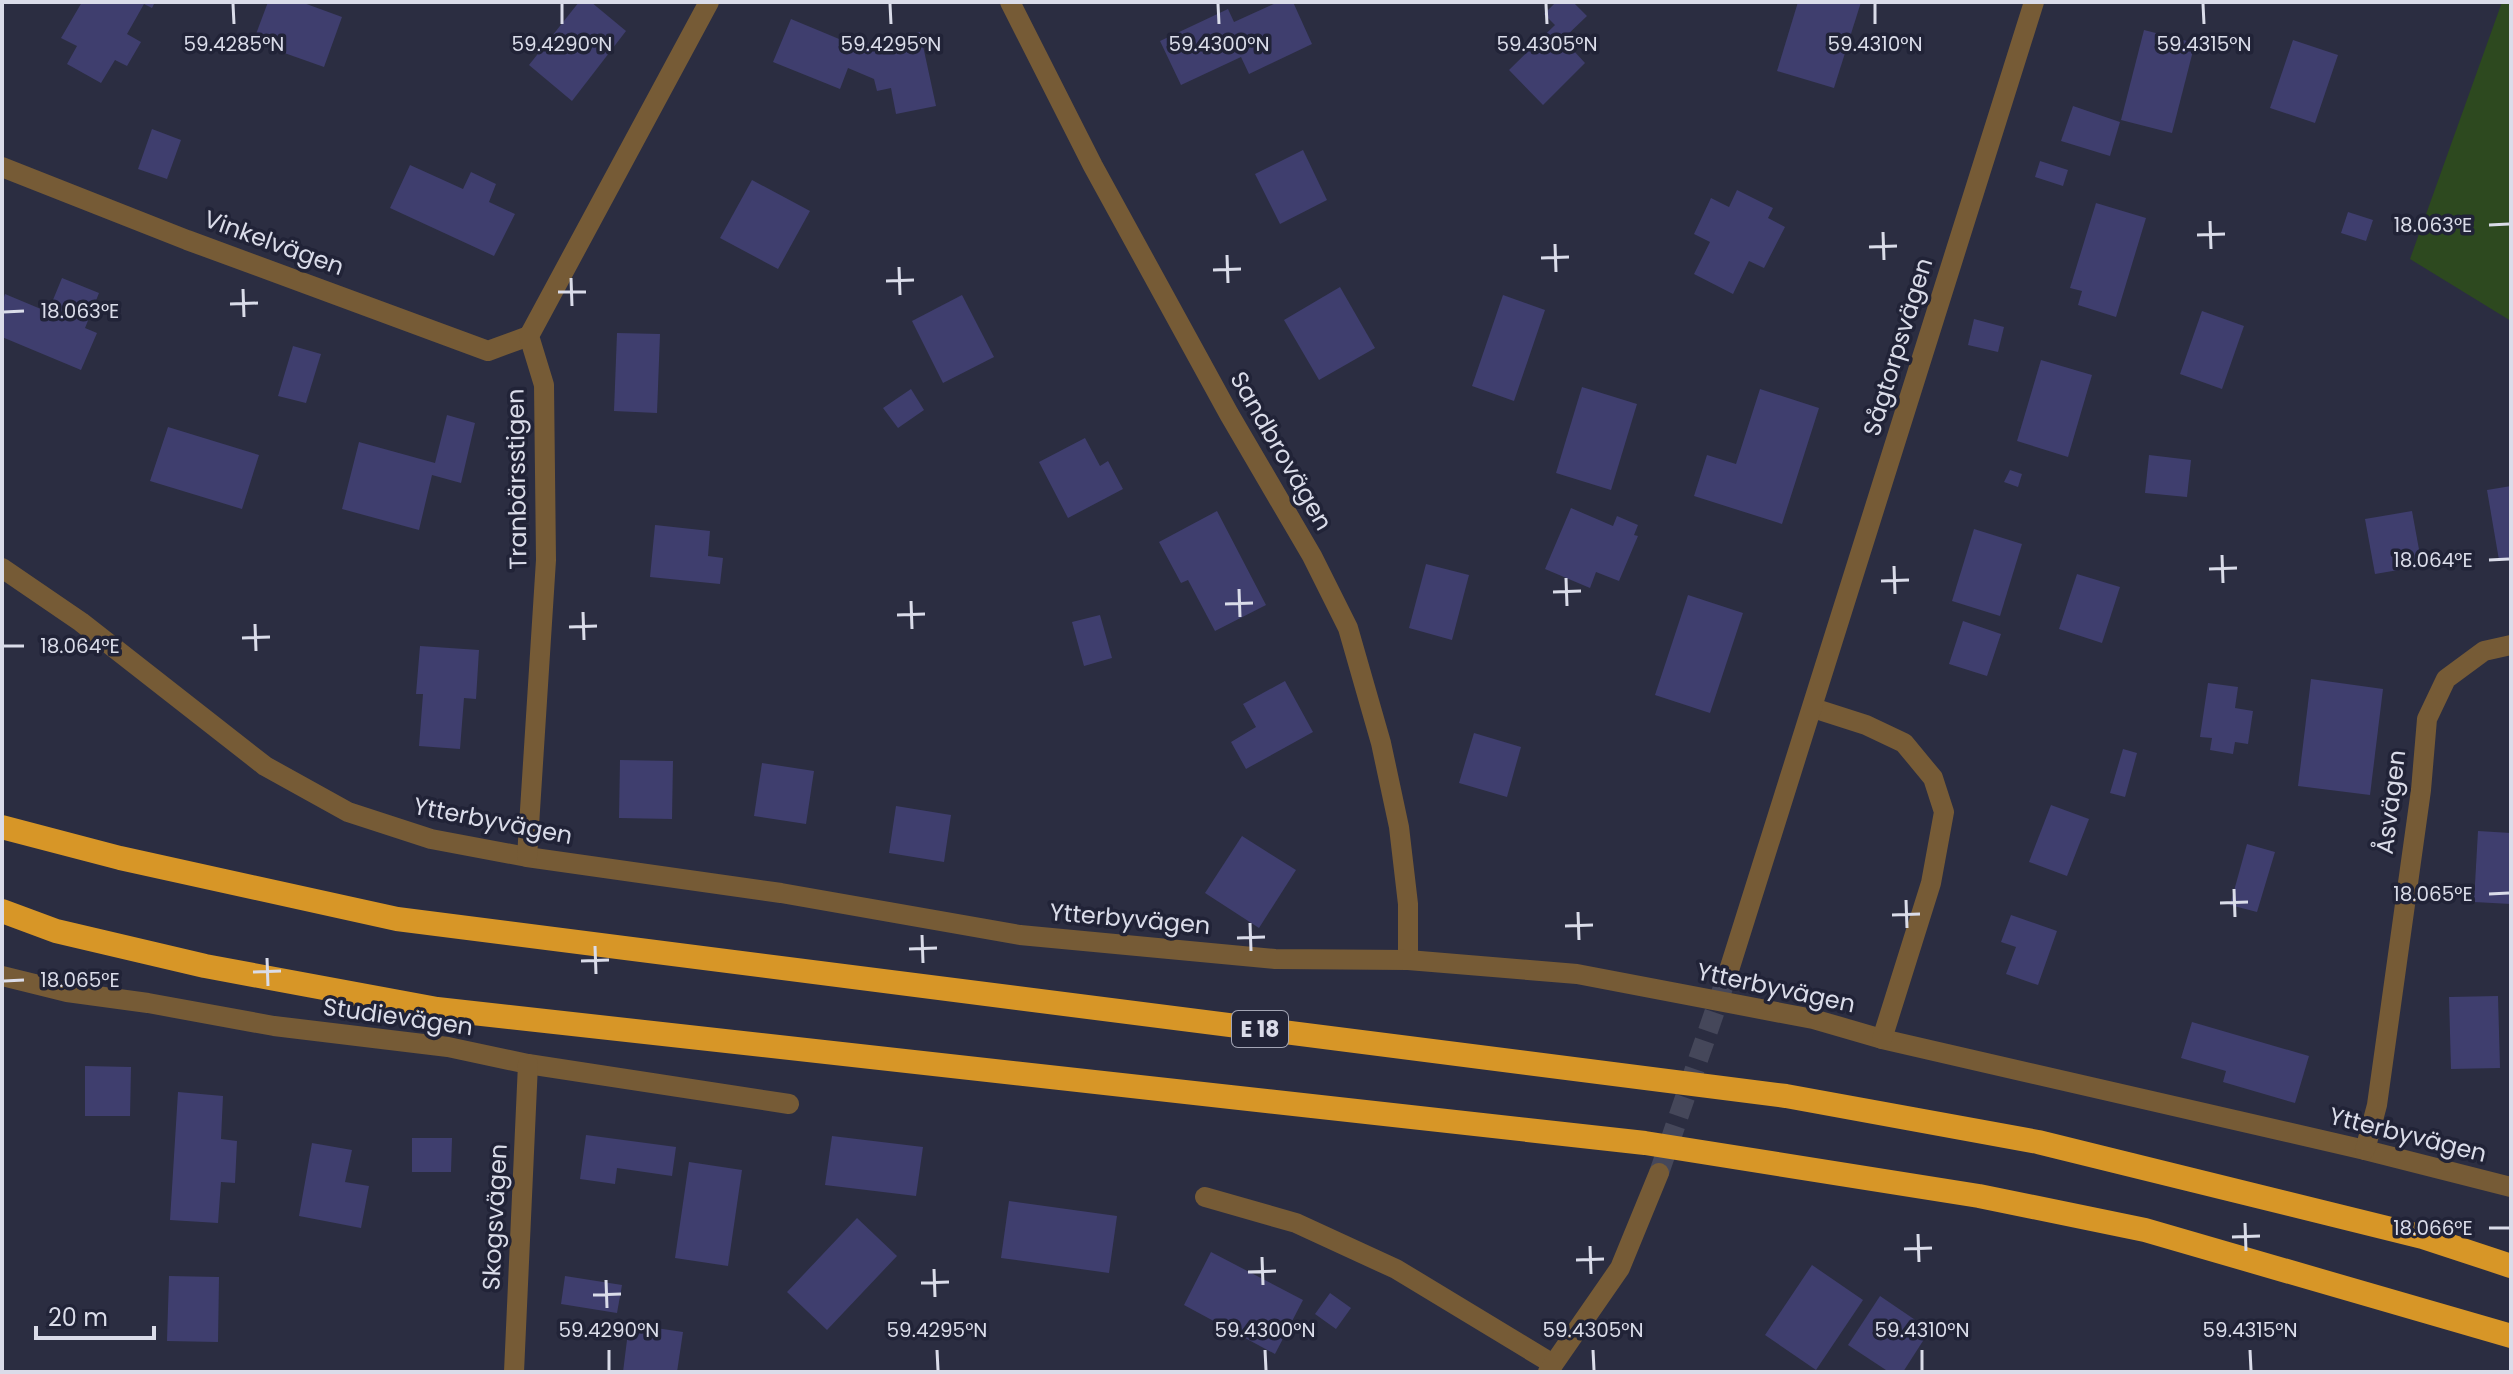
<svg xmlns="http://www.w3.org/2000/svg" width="2513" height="1374" viewBox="0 0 2513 1374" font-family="Poppins,sans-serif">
<rect width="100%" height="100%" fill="#2b2d41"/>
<path fill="#2d491f" d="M2502,2H2511V321L2410,259Z"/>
<g fill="#3f3e6e">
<path d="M82,2H155L152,8L144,4L127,34L141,42L127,66L115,60L101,83L67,64L77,46L61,38Z"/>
<path d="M268,2H301L342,17L324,67L253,42Z"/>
<path d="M579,2H591L626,31L572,101L529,65Z"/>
<path d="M1278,2H1293L1312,44L1249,74L1241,57L1181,85L1160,41L1228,9L1234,22Z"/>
<path d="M1556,2H1573L1587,16L1563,39L1585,63L1543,105L1509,70L1555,25L1544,14Z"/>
<path d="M1798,2H1861L1834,88L1777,71Z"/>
<path d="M791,19L868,51L867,44L920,32L936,106L896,114L891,88L877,91L874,79L848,68L840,89L773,62Z"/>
<path d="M2144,30L2195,43L2172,133L2121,120Z"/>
<path d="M2293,40L2338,55L2315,123L2270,108Z"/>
<path d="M2073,106L2120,122L2110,156L2061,141Z"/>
<path d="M152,129L181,140L167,179L138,169Z"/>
<path d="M1303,150L1327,200L1280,224L1255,174Z"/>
<path d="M2040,161L2068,170L2063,186L2035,177Z"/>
<path d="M410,165L463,189L471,172L496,184L489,202L515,214L494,256L390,208Z"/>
<path d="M752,180L810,211L778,269L720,238Z"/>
<path d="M1737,190L1773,208L1768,218L1785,227L1764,268L1749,261L1733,294L1694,274L1710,242L1694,234L1711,198L1729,207Z"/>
<path d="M2096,203L2146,218L2116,317L2078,305L2082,291L2070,288Z"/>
<path d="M2348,212L2373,220L2366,241L2341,233Z"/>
<path d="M62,278L99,293L85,328L97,333L81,370L2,337V303L5,294L48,312Z"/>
<path d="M1340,287L1375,348L1319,380L1284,320Z"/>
<path d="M962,295L994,357L943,383L912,321Z"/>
<path d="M1503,295L1545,310L1514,401L1472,386Z"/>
<path d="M2202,311L2244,326L2222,389L2180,374Z"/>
<path d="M1974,319L2004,327L1998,352L1968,345Z"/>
<path d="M617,333L660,334L657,413L614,411Z"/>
<path d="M293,346L321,354L306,403L278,396Z"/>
<path d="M2041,360L2092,375L2068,457L2017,441Z"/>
<path d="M1582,387L1637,404L1611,490L1556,473Z"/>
<path d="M911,389L924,410L898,428L883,408Z"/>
<path d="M1760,389L1819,408L1782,524L1694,496L1707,455L1736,464Z"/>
<path d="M447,415L475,423L461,483L432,475L419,530L342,509L359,442L435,463Z"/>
<path d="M168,427L259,455L242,509L150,481Z"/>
<path d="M1085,438L1100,466L1108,461L1123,489L1068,518L1039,462Z"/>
<path d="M2149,455L2191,460L2187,497L2145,493Z"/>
<path d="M2010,470L2022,474L2018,487L2004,482Z"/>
<path d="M2511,486V558L2499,560L2487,490Z"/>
<path d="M1571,508L1613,526L1617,516L1638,525L1634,535L1638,536L1619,581L1596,572L1590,588L1545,569Z"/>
<path d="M1217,511L1266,605L1215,631L1188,580L1181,583L1159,542Z"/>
<path d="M2412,511L2422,566L2375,574L2365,519Z"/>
<path d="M655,525L710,531L708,556L723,558L720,584L650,577Z"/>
<path d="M1974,529L2022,544L2000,616L1952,601Z"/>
<path d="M1426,564L1469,575L1452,640L1409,628Z"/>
<path d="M2077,574L2120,587L2102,643L2059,629Z"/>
<path d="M1688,595L1743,613L1710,713L1655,695Z"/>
<path d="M1100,615L1112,658L1084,666L1072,622Z"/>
<path d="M1963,621L2001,634L1987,676L1949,664Z"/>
<path d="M420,646L479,650L476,699L464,698L460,749L419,746L423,694H416Z"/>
<path d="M2311,679L2383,689L2370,795L2298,786Z"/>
<path d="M1285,681L1313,732L1246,769L1231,742L1256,727L1243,704Z"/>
<path d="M2208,683L2238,687L2235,708L2253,711L2248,744L2235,742L2233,754L2210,750L2212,738L2200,737Z"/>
<path d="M1474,733L1521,747L1507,797L1459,783Z"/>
<path d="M2123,749L2137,753L2125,797L2110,793Z"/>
<path d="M620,760L673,761L672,819L619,818Z"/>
<path d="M762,763L814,771L806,824L754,816Z"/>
<path d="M2051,805L2089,819L2067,876L2029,862Z"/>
<path d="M896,806L951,815L944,862L889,853Z"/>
<path d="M2478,831L2511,833V904L2474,902Z"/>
<path d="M1242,836L1296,870L1259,928L1205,893Z"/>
<path d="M2247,844L2275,852L2257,912L2230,905Z"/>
<path d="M2011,915L2057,931L2038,985L2006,974L2016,947L2001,942Z"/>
<path d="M2498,996L2500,1068L2451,1069L2449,997Z"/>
<path d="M2192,1022L2309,1056L2295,1103L2223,1082L2226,1071L2181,1058Z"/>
<path d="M85,1066L131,1067L130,1116H85Z"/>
<path d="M178,1092L223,1096L221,1139L237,1141L235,1183L221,1182L218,1223L170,1220Z"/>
<path d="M586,1135L676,1147L672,1176L617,1168L615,1184L580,1179Z"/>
<path d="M832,1136L923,1147L916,1196L825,1185Z"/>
<path d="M412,1138H452L451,1172H412Z"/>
<path d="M312,1143L352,1150L345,1182L369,1186L361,1228L299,1216Z"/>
<path d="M689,1162L742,1170L728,1266L675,1258Z"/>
<path d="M1009,1201L1117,1216L1109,1273L1001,1258Z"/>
<path d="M857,1218L897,1256L827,1330L787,1292Z"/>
<path d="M1211,1252L1303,1300L1275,1354L1184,1305Z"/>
<path d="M1812,1265L1863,1300L1816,1370L1765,1335Z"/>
<path d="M169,1276L219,1277L218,1342L167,1341Z"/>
<path d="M565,1276L622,1285L617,1313L561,1304Z"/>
<path d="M1330,1293L1351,1308L1336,1329L1315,1314Z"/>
<path d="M1880,1296L1930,1330L1903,1372H1889L1848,1345Z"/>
<path d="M629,1324L683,1332L677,1372H623Z"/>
</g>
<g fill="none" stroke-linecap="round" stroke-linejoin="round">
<path stroke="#45475a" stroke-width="20" stroke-dasharray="20 10" stroke-linecap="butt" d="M1659,1173L1730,967"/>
<g stroke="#765b36" stroke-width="20">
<path d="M1010,2L1093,166L1229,414L1312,556L1348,628L1381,743L1399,827L1408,904V960"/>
<path d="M2,167L187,240L488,351L529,336"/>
<path d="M2,568L81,622L265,766L348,812L431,839L527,857L781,893L1020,935L1275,959L1408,960L1577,974L1813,1019L1882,1039L2365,1150L2511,1187"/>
<path d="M1813,708L1866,725L1904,743L1933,778L1944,812L1931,883L1882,1039"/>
<path d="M527,857L546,560L544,385L529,336L709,2"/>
<path d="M1730,967C1832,645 1932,323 2034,2"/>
<path d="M2,976L67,992L148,1003L274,1026L448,1047L528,1064L789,1104"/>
<path d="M2365,1150L2377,1105L2421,790L2427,719L2446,679L2484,651L2511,645"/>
<path d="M1205,1197L1296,1223L1396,1269L1553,1364"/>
<path d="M514,1372L528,1064"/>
<path d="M1548,1372L1620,1268L1659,1173"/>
</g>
<g stroke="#d79627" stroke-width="24">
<path d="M2,827L120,858L397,919L1786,1096L2038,1142L2423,1237L2511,1266"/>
<path d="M2,911L56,931L205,966L437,1009L1645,1143L1979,1196L2145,1230L2511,1336"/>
</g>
</g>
<path fill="none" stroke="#dadce9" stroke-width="3" d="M233,4L234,24M562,4V24M890,4L891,24M1218,4L1219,24M1546,4L1547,24M1875,4V24M2203,4L2204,24M2210,221L2211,249M2489,225L2509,224M1883,232L1884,260M2197,235L2225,234M1555,244L1556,272M1869,247L1897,246M1227,255L1228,283M1541,258L1569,257M899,267L900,295M1213,270L1241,269M571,278L572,306M886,281L914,280M243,289L244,317M558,292H586M230,304L258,303M4,312L24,311M2222,555L2223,583M2489,560L2509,559M1894,566L1895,594M2209,569L2237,568M1566,578L1567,606M1881,581L1909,580M1239,589L1240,617M1553,592L1581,591M911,601L912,629M1225,604L1253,603M583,612L584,640M897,615L925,614M255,624L256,651M569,627L597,626M242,638L270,637M4,646H24M2234,889L2235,917M2489,894L2509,893M1906,900L1907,928M2220,903L2248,902M1578,912L1579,940M1892,915L1920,914M1250,923L1251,951M1565,926L1593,925M922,935L923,963M1237,938L1265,937M595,946L596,974M909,949L937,948M267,958L268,986M581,961L609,960M253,972L281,971M4,981L24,980M2245,1223L2246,1251M2489,1228H2509M1918,1234L1919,1262M2232,1237L2260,1236M1590,1246L1591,1274M1904,1249L1932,1248M1262,1257L1263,1285M1576,1260L1604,1259M934,1269L935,1297M1248,1272L1276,1271M606,1280L607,1308M921,1283L949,1282M593,1295L621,1294M609,1350V1370M937,1350L938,1370M1265,1350L1266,1370M1593,1350L1594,1370M1922,1350V1370M2250,1350L2251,1370"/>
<g text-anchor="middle" stroke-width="7" stroke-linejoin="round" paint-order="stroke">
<rect fill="#212337" stroke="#a2a4b4" stroke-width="2" x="1232" y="1011" width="56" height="36" rx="6"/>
<g font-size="22" font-weight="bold" fill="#dadce9">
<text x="1260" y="1037">E 18</text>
</g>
<g font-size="24" fill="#dadce9" stroke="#212337">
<text transform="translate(274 243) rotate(20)" y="8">Vinkelvägen</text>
<text transform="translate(1898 347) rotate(-73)" y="8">Sågtorpsvägen</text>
<text transform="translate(1281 451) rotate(60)" y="8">Sandbrovägen</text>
<text transform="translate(517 479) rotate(-91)" y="8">Tranbärsstigen</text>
<text transform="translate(2391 802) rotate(-83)" y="8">Åsvägen</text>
<text transform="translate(493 821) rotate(11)" y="8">Ytterbyvägen</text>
<text transform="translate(1130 919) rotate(5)" y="8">Ytterbyvägen</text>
<text transform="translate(1776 988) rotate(12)" y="8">Ytterbyvägen</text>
<text transform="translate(398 1017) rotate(8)" y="8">Studievägen</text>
<text transform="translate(2408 1135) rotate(14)" y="8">Ytterbyvägen</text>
<text transform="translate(495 1217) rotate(-87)" y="8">Skogsvägen</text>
</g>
</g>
<g font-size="20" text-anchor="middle" fill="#dadce9" stroke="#212337" stroke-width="7" stroke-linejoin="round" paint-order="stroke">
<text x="234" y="51">59.4285°N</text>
<text x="562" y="51">59.4290°N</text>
<text x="891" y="51">59.4295°N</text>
<text x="1219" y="51">59.4300°N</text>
<text x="1547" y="51">59.4305°N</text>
<text x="1875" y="51">59.4310°N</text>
<text x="2204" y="51">59.4315°N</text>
<text x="2433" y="232">18.063°E</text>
<text x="80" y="318">18.063°E</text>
<text x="2433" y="567">18.064°E</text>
<text x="80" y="653">18.064°E</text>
<text x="2433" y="901">18.065°E</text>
<text x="80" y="987">18.065°E</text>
<text x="2433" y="1235">18.066°E</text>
<text x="609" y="1337">59.4290°N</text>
<text x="937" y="1337">59.4295°N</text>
<text x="1265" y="1337">59.4300°N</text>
<text x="1593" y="1337">59.4305°N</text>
<text x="1922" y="1337">59.4310°N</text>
<text x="2250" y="1337">59.4315°N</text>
</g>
<rect width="2513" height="1374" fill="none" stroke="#dadce9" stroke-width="8"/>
<path d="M36 1326v12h118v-12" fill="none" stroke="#dadce9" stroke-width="4"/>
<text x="48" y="1326" font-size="24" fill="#dadce9" stroke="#212337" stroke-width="6" paint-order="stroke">20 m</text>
</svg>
